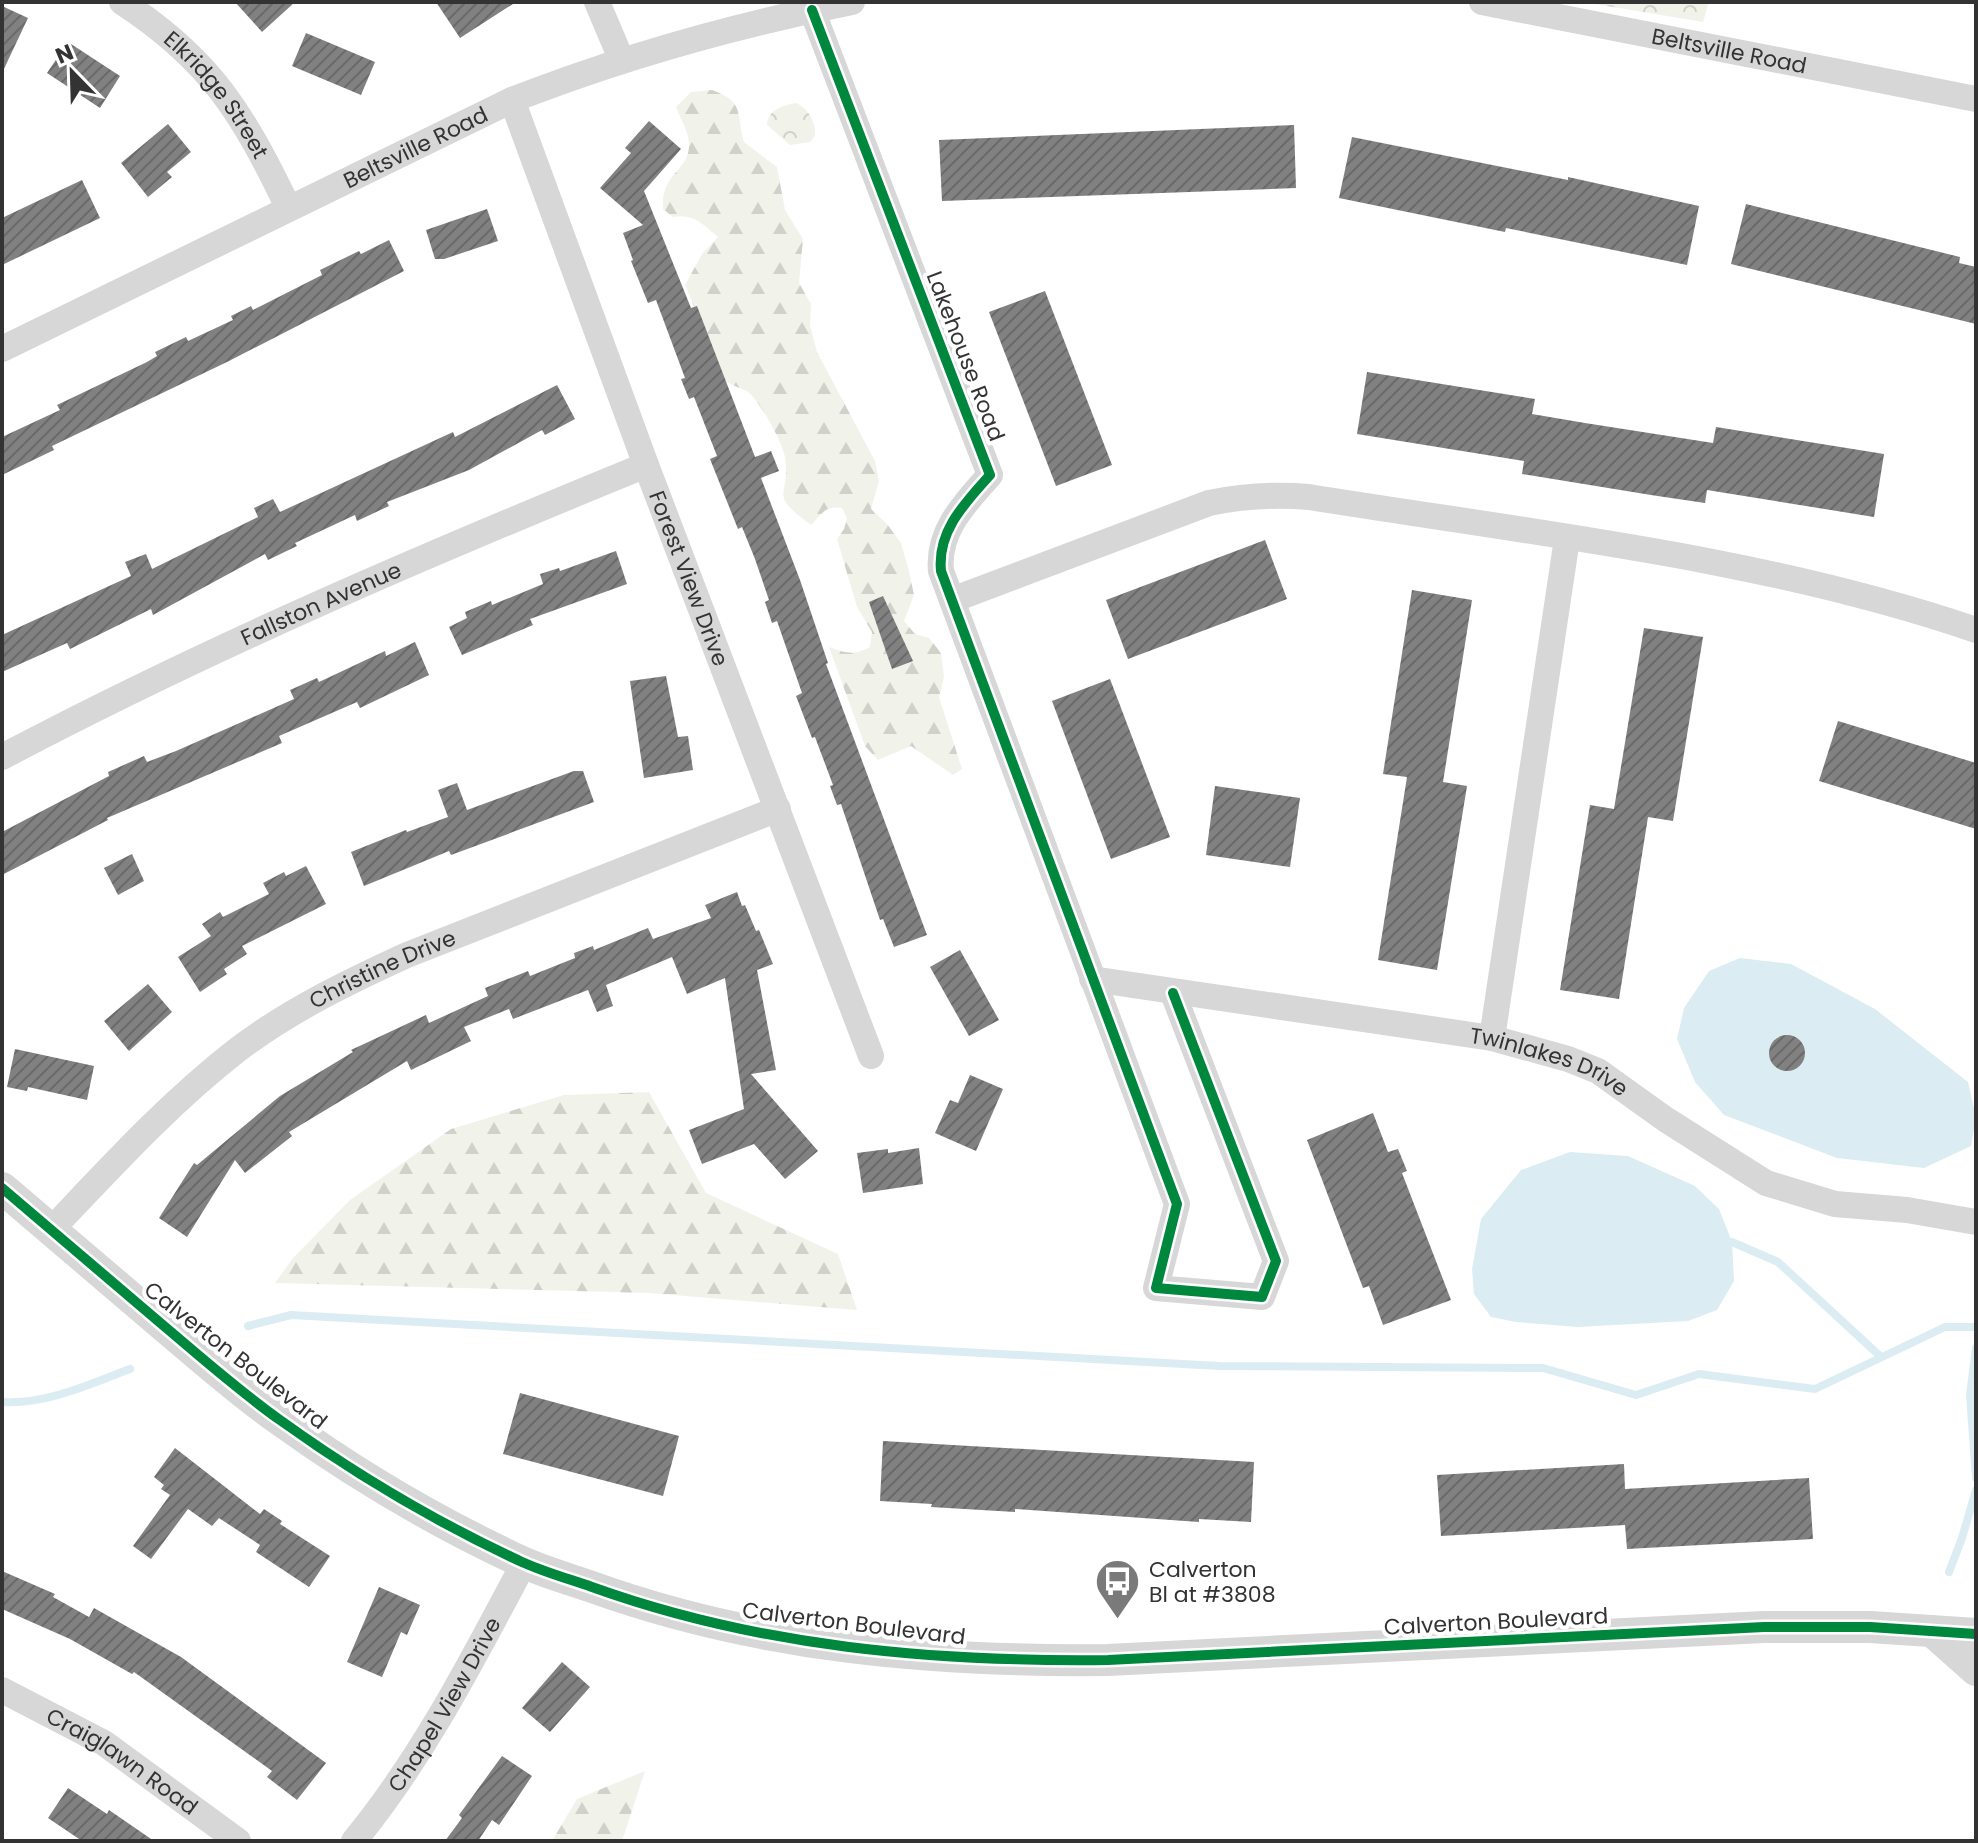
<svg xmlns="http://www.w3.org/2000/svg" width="1978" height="1843" viewBox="0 0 1978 1843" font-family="Poppins,sans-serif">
<defs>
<pattern id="forest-firs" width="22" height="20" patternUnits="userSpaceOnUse" patternTransform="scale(2)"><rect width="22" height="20" fill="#f1f3eb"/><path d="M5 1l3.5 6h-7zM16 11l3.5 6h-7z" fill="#cfd1ca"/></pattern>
<pattern id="park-crowns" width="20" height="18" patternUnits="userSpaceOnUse" patternTransform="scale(2)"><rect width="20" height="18" fill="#f1f3eb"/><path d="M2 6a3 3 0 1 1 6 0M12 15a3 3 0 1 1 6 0" fill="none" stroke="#cfd1ca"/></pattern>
<pattern id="building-hatch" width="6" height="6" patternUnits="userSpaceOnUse" patternTransform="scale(2)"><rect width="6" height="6" fill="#818181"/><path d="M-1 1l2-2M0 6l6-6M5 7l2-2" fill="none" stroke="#6a6a6a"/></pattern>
</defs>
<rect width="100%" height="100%" fill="#fff"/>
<g fill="url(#forest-firs)">
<path d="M712,90C745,102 736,113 744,142L777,167L785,210L803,239L799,283L811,304L810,325L817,352L875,461L879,481L871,509L887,524L901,543L909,571L914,595L904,621L915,634L929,638L941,653L944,677L939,697L962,769L953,775L911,746L878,760L865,746L829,647C845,653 854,656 870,647L872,632L857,607L837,539L844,529L847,518L842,508C825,505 822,514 811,525C766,492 791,499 785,457C783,443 759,400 748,392C741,388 733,386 725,381L685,285L702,254L718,237C702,224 694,213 673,217L663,209C660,173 690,171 689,144C689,132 680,118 676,107L691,92Z"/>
<path d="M649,1092L706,1193L838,1254L857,1310L649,1293L275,1283L293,1258L350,1200L451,1129L564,1095Z"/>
<path d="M645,1771L622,1841H552L577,1799Z"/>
</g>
<g fill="url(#park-crowns)">
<path d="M1583,2H1709L1703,22Z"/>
<path d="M796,103C808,108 816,122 815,136L810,142L790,145L767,125C767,110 783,105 796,103Z"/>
</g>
<g fill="#dbedf2">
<path d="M1740,958L1791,964L1875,1009L1968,1082L1976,1117L1971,1146L1924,1168L1837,1158L1724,1115L1695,1082L1677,1039L1684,1008L1709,971Z"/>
<path d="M1570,1152L1628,1156L1695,1186L1719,1209L1732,1242L1734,1281L1717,1310L1688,1321L1578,1327L1516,1322L1491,1317L1474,1294L1472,1269L1481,1219L1521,1170Z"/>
</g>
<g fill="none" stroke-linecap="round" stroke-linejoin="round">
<g stroke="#dbedf2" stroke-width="8">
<path d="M1732,1242L1778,1262L1881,1357"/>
<path d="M248,1326L291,1315L1219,1366L1543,1368L1636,1395L1699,1374L1815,1389L1945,1327H1976"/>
<path d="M1976,1348L1970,1395L1976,1478"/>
<path d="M2,1402C45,1405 90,1384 130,1369"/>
<path d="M1949,1572L1962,1538L1976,1490"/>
</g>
</g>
<g fill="url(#building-hatch)">
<path d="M235,2H295L262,32Z"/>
<path d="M436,2H516L460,38Z"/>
<path d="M2,6L28,18L2,73Z"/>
<path d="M306,33L375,62L361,95L292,66Z"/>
<path d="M68,42L120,76L100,108L47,73Z"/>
<path d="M649,121L681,149L644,191L691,308L697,306L755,457L771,451L779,471L761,478L800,580L828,663L826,664L927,935L894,947L883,919L880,920L841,804L837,805L830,786L833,785L815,737L812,738L796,696L802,693L777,621L772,623L765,602L769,600L755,559L742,527L738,529L710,459L717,456L694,397L689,399L681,379L685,378L656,300L648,303L631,261L633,260L623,233L643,225L600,188L631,153L625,148Z"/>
<path d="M168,124L191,152L167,172L172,177L148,197L121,163Z"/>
<path d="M1294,125L1296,188L942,201L939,140Z"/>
<path d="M1352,137L1568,180V177L1699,206L1687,265L1506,228L1505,232L1339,198Z"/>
<path d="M82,180L100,218L2,265V218Z"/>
<path d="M1746,204L1960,257L1959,263L1976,267V324L1731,264Z"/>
<path d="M487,209L498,241L444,259H435L426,230Z"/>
<path d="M389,240L404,271L229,361L52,446L54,450L2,475V437L60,410L57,405L147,362L157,356L155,352L186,337L188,341L233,320L231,316L251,306L253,310L322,275L320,270L359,251L361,254Z"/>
<path d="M1045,291L1112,465L1056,486L989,312Z"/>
<path d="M1367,372L1535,399L1532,414L1585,423L1713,443L1716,427L1884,454L1874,517L1707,490L1705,503L1651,495L1522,474L1524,461L1357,434Z"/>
<path d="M557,385L575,419L545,435L542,430L469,470L387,502L389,506L357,521L355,515L295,543L297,546L268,560L265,554L153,615L151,609L70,649L67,643L2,672V635L131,576L125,562L146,554L152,569L258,517L254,508L273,499L280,512L453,432L455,437Z"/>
<path d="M1265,540L1287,599L1128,659L1106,600Z"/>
<path d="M616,551L627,584L530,619L533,625L462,655L449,627L467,618L465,612L491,601L492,605L543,584L540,574L559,568L560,571Z"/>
<path d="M1412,590L1472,600L1443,782L1467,786L1437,970L1378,960L1407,777L1383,774Z"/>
<path d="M883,596L913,661L892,669L869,602Z"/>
<path d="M1644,628L1703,637L1673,821L1648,817L1619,999L1560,990L1590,805L1614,809Z"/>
<path d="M415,642L429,675L360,708L357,702L279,736L282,743L107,818L108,820L2,875V832L109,776L108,772L144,756L147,762L176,751L294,699L290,690L317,678L319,682L385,651L386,656Z"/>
<path d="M666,676L678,737L688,736L693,770L644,778L630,681Z"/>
<path d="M1110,679L1170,837L1111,859L1052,701Z"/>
<path d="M1838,721L1976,763V829L1819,781Z"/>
<path d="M574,771H583L594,802L451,855L449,851L364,886L351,852L406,830L407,832L448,817L438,790L457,783L467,810Z"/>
<path d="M1215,786L1300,798L1290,867L1206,855Z"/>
<path d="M132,854L144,881L118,895L104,868Z"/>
<path d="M306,866L326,904L242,946L247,954L224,969L227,974L200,992L178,957L211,936L202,924L220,912L223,917L269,894L263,883L284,872L286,876Z"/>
<path d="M737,892L742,906L745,905L756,931L759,930L773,964L757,970L776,1070L751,1074L818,1151L785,1179L754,1144L702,1164L689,1130L744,1109L725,978L687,994L672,957L606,985L613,1006L597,1012L588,990L513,1019L509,1009L464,1027L471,1041L411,1070L407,1061L289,1132L292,1136L245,1173L235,1160L187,1237L159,1218L194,1163L197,1165L280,1096L353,1052L351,1050L426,1015L429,1023L488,996L485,988L528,971L530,976L575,958L574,953L593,946L594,950L648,928L653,939L711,918L705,905Z"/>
<path d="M960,950L999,1020L969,1036L930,967Z"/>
<path d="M148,984L172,1012L129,1051L104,1021Z"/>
<circle cx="1787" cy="1053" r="18"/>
<path d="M15,1049L94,1066L87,1100L28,1087L27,1091L7,1087Z"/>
<path d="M970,1075L1003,1089L976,1151L935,1133L950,1100L958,1103Z"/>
<path d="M1373,1113L1388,1152L1398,1149L1407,1171L1402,1173L1451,1300L1383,1325L1369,1286L1363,1288L1307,1140Z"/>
<path d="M919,1148L923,1184L863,1193L857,1153L888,1149V1153Z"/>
<path d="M520,1393L679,1436L663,1496L503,1454Z"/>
<path d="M883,1441L1254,1462L1251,1522L1199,1519V1522L1015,1509V1512L931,1507L932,1504L880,1501Z"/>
<path d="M175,1448L260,1514L264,1509L282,1521L280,1524L330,1556L309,1587L256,1552L260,1545L219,1518L212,1526L188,1509L151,1559L133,1546L170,1495L161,1489L164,1485L154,1477Z"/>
<path d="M1624,1464L1625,1489L1809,1478L1813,1539L1627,1549L1625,1525L1441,1536L1437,1475Z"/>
<path d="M2,1571L55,1594L53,1597L89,1617L94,1608L181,1657L326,1763L297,1800L267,1777L272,1771L134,1672L132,1674L70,1639L2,1609Z"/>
<path d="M379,1587L420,1605L407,1635L401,1632L382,1677L347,1662Z"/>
<path d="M562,1662L590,1687L550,1732L522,1708Z"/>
<path d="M502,1756L532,1776L499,1825L492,1820L478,1841H445L462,1818L459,1815Z"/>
<path d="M68,1788L107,1814L109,1810L154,1841H82L48,1818Z"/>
</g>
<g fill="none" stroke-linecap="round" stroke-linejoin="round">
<g stroke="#d7d7d7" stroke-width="26">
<path id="s1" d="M122,2C211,60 243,114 288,207"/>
<path d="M597,2L622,61"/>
<path id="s2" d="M1482,2L1976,99"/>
<path d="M812,10L990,475C965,503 937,531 941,571L1177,1204L1156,1288L1262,1297L1276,1261L1173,993"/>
<path id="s3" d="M512,100L646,465L871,1056"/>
<path id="s4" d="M2,349L512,100C622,57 736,25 852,2"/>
<path d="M952,600L1209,503C1243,496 1274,494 1309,497C1532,533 1762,557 1976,630"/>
<path id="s5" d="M2,757C210,647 428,554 646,465"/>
<path id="s6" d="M1092,979L1492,1038L1568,1059L1598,1071L1665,1119L1766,1183L1835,1204L1907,1210L1976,1222"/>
<path d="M1492,1038L1567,539"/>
<path id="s7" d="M51,1230C110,1168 168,1104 236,1051C288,1011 348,982 407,955L778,809"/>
<path id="s8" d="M2,1690L104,1743L238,1841"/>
<path id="s9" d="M354,1841C423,1757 473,1659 524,1563"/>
</g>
<g stroke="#d7d7d7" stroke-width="32">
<path d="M2,1188C56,1234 110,1280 164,1326C202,1358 239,1391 280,1420C355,1474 438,1523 522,1562C544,1572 569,1579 592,1587C759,1647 933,1662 1108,1660L1764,1627H1870L1976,1634"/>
<path d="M1932,1631L1976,1670"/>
</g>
<defs>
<g id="cycleway">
<path d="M812,10L990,475C965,503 937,531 941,571L1177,1204L1156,1288L1262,1297L1276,1261L1173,993"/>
<path d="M2,1188C56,1234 110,1280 164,1326C202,1358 239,1391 280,1420C355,1474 438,1523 522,1562C544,1572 569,1579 592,1587C759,1647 933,1662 1108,1660L1764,1627H1870L1976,1634"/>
</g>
</defs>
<use href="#cycleway" stroke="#fff" stroke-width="15"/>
<use href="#cycleway" stroke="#00873e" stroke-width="10"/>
</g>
<defs>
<symbol id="bus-pin" viewBox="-11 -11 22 30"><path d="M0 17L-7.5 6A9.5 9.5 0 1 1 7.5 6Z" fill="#7a7a7a" stroke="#fff"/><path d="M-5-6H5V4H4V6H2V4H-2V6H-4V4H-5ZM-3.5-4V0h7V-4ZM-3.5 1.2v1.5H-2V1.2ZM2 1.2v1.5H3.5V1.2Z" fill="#fff"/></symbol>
</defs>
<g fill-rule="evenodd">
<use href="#bus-pin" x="1092" y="1556" width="51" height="69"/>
</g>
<g text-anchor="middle" stroke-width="8" stroke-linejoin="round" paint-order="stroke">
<g font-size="22" fill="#333" stroke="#fff">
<text dy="8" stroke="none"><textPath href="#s2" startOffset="252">Beltsville Road</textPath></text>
<text dy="8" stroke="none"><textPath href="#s1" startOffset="134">Elkridge Street</textPath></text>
<text dy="8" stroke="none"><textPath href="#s4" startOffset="460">Beltsville Road</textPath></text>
<text transform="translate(966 356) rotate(69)" y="8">Lakehouse Road</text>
<text dy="8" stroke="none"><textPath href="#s3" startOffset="510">Forest View Drive</textPath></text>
<text dy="8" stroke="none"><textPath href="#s5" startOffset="354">Fallston Avenue</textPath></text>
<text dy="8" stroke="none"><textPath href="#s7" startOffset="426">Christine Drive</textPath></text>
<text dy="8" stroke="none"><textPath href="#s6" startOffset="466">Twinlakes Drive</textPath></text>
<text transform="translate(236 1355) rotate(38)" y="8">Calverton Boulevard</text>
<text transform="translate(1496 1621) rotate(-3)" y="8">Calverton Boulevard</text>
<text transform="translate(854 1623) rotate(7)" y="8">Calverton Boulevard</text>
<text dy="8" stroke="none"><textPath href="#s9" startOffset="164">Chapel View Drive</textPath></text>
<text dy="8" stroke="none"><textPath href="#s8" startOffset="140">Craiglawn Road</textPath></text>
</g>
<g font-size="22" fill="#333" stroke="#fff" text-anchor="start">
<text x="1149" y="1577">Calverton<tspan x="1149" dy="25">Bl at #3808</tspan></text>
</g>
</g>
<rect width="1978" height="1843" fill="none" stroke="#333333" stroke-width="8"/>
<g transform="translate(72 72) rotate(337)" stroke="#ffffff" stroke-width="6" paint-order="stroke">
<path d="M0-6L14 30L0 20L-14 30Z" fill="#333333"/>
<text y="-12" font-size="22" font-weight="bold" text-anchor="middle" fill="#333333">N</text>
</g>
</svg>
